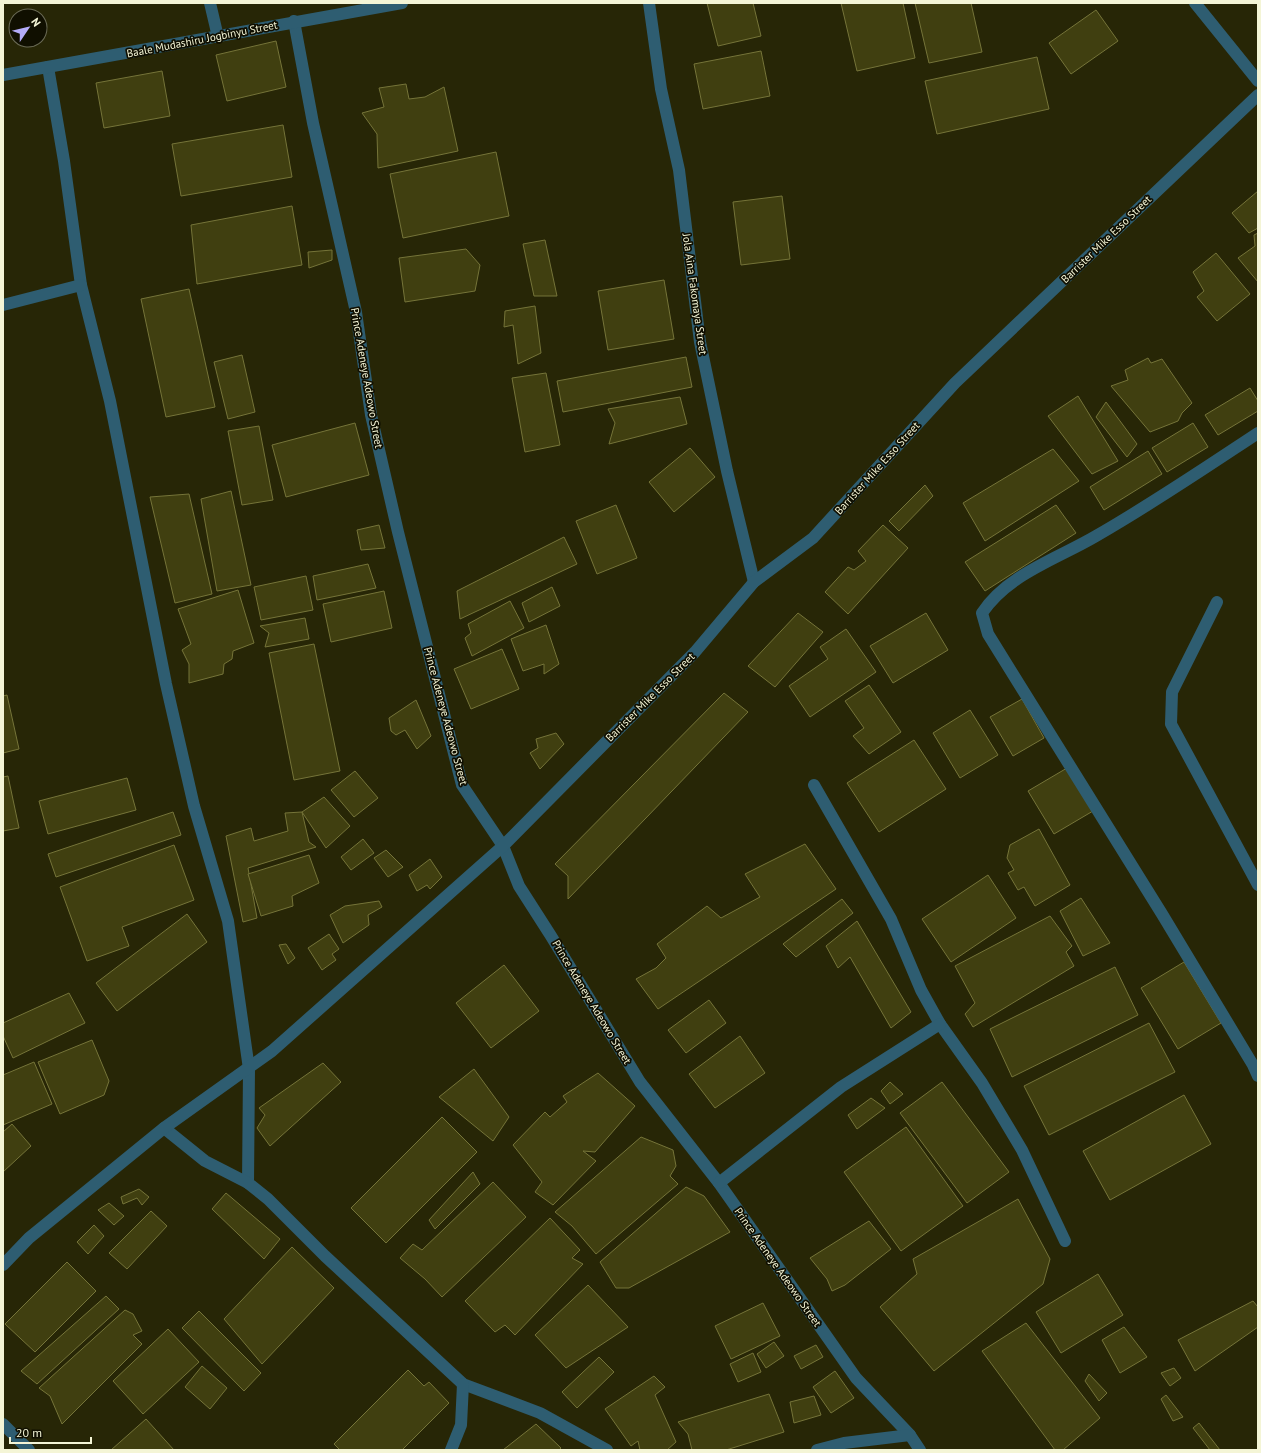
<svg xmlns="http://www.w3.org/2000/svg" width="1261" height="1453" viewBox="0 0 1261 1453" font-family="'PT Sans',sans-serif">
<rect width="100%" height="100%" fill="#272606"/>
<g fill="#403f10" stroke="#757439">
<path d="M707,3H753L761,36L718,46Z"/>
<path d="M841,3H903L915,58L857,71Z"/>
<path d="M915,3H971L982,52L929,63Z"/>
<path d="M1096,10L1118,41L1071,74L1049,43Z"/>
<path d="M276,41L286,87L227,101L216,55Z"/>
<path d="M761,51L770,96L703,109L694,64Z"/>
<path d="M1037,57L1049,109L937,134L925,81Z"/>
<path d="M162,71L170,116L104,128L96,83Z"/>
<path d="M406,84L409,99L425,97L444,87L458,151L378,168L377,134L362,113L384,107L379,88Z"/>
<path d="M283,125L292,177L181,196L172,144Z"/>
<path d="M496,152L509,216L403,238L390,174Z"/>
<path d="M1258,191V228L1249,233L1232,213Z"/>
<path d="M782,196L790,259L741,265L733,202Z"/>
<path d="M292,206L302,265L197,284L191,225Z"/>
<path d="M1258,233V282L1238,258L1255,246L1254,235Z"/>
<path d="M545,240L557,296H534L523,244Z"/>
<path d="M466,249L480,265L475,291L405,302L399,258Z"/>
<path d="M332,250V260L309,268L308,252Z"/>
<path d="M1216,253L1250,294L1217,321L1197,297L1204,291L1193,272Z"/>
<path d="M664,280L674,339L608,350L598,291Z"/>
<path d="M189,289L215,407L166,417L141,299Z"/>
<path d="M535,306L541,353L518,364L513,325L504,327L505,311Z"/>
<path d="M242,355L255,412L228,419L214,362Z"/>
<path d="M686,357L692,387L563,412L557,381Z"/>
<path d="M1148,358L1151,363L1162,359L1192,403L1182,413L1178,421L1150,432L1111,386L1128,380L1125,370Z"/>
<path d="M546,373L560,445L525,452L512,378Z"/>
<path d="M1250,388L1258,401V411L1218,435L1205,415Z"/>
<path d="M1078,396L1118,461L1092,474L1048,416Z"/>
<path d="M680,397L687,424L609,444L615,423L608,409Z"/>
<path d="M1106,402L1137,444L1127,457L1096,417Z"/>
<path d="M355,423L369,475L286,497L272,445Z"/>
<path d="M1193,423L1208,447L1167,472L1152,448Z"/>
<path d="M259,426L273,500L242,505L228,431Z"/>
<path d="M690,448L715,477L674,512L649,482Z"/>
<path d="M1053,449L1079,481L985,541L963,503Z"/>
<path d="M1148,451L1162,474L1104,510L1090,487Z"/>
<path d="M925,485L933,496L899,531L889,521Z"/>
<path d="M231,491L251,585L217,591L201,499Z"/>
<path d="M189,494L212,594L175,603L150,497Z"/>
<path d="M616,505L637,558L597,574L576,521Z"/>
<path d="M1056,505L1076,533L985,591L965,562Z"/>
<path d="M379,525L385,548L361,550L357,530Z"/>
<path d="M883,525L908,548L848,614L825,592L848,567L854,570L866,561L858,551Z"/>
<path d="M564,537L577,564L460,619L457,591Z"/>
<path d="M368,564L376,588L317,600L313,576Z"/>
<path d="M306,576L313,610L261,620L254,587Z"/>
<path d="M552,587L560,606L529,622L522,603Z"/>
<path d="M238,590L254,643L233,651L232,659L224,664L223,674L189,683V664L182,650L191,644L178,609Z"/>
<path d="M384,591L392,628L331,642L323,604Z"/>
<path d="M510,601L524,628L472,656L465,638L471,633L468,624Z"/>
<path d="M798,613L823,632L775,687L748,666Z"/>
<path d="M926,613L948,650L893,683L870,646Z"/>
<path d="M305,618L309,639L265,647L269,633L260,626Z"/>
<path d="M546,625L559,664L544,674V664L523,671L511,639Z"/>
<path d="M846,629L876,672L810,717L789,686L828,659L820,647Z"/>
<path d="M314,644L340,771L294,780L269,653Z"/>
<path d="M502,649L519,689L471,709L454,669Z"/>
<path d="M869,685L901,732L869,754L853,736L864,728L845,701Z"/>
<path d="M724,693L748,712L568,899V876L555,864Z"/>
<path d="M7,695L19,749L3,753V696Z"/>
<path d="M1022,699L1044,738L1013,756L990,717Z"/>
<path d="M416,700L431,736L417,749L405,730L396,735L391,731L389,718Z"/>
<path d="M970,710L998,755L960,778L933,733Z"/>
<path d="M556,733L564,744L540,769L530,753L538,748L536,739Z"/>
<path d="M914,740L946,789L879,832L847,783Z"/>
<path d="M1067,768L1093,811L1054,834L1028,791Z"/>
<path d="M355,771L378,798L354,817L331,790Z"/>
<path d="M8,776L19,828L3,831V777Z"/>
<path d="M127,778L136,810L48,834L39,801Z"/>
<path d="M324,797L350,826L326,848L302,812Z"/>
<path d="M173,812L181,835L56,877L48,854Z"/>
<path d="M302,812L309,842L316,847L248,868L257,918L243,922L226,836L251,828L254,841L288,831L285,813Z"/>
<path d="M1039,829L1070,885L1035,906L1024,887L1018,890L1008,873L1014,870L1007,858L1010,845Z"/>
<path d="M363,839L374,853L351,870L341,857Z"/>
<path d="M805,844L836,889L658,1009L636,979L656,968L666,958L657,944L707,906L721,918L760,897L745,874Z"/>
<path d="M174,845L194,900L122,927L129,946L87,961L60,887Z"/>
<path d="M386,850L403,867L388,877L374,858Z"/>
<path d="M309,855L319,883L292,896L293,906L261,916L248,874Z"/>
<path d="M430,859L442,877L430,889L427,885L417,891L409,875Z"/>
<path d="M988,875L1016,918L951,962L922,919Z"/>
<path d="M1081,898L1110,943L1083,956L1060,911Z"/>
<path d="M842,899L853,913L796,957L783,944Z"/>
<path d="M379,901L382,907L368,915L369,925L343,943L330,915L345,906Z"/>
<path d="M187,914L207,942L117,1011L96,983Z"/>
<path d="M1050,916L1072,946L1066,952L1074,966L973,1027L965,1014L975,1003L955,966Z"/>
<path d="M857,921L911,1012L891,1028L850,957L838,968L826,946Z"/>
<path d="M329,934L339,949L332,954L336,960L322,970L308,948Z"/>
<path d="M286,944L295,958L288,964L279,945Z"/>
<path d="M1184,962L1221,1023L1178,1049L1141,988Z"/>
<path d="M504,965L539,1011L491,1048L456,1003Z"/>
<path d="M1115,967L1138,1015L1012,1077L990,1029Z"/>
<path d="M69,993L85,1023L13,1058L3,1036V1023Z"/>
<path d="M709,1000L726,1023L686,1053L668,1030Z"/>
<path d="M1149,1023L1175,1072L1049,1135L1024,1086Z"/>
<path d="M740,1036L765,1073L715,1108L689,1074Z"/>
<path d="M92,1040L109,1081L104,1095L60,1114L38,1062Z"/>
<path d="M34,1062L52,1104L3,1125V1075Z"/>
<path d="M323,1063L341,1082L270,1146L257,1128L265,1115L259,1108Z"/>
<path d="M474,1069L509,1117L493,1141L439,1097Z"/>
<path d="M598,1073L635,1106L595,1152L583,1151L596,1161L553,1205L535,1192L542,1182L513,1145L545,1112L550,1117L567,1102L563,1096Z"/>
<path d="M890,1082L903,1094L890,1104L881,1091Z"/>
<path d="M942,1082L1009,1172L967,1203L900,1113Z"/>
<path d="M1184,1095L1211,1144L1110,1200L1083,1151Z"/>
<path d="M871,1098L885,1108L857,1129L848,1115Z"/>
<path d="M442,1117L477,1152L386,1243L351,1208Z"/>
<path d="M12,1124L31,1146L3,1172V1132Z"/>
<path d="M906,1127L963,1206L901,1251L844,1172Z"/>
<path d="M641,1137L673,1150L676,1166L670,1176L678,1184L596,1254L572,1226L555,1212Z"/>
<path d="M473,1172L480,1184L435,1229L429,1220Z"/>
<path d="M493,1182L526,1217L442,1297L425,1279L400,1258L413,1244L422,1250Z"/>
<path d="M686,1187L704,1196L730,1232L629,1288H616L600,1262Z"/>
<path d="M139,1189L149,1197L142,1205L137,1198L123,1204L121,1197Z"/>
<path d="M226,1193L280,1239L264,1259L212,1209Z"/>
<path d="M1018,1199L1050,1259L1043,1284L934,1371L880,1307L917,1274L913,1259Z"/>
<path d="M109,1203L124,1216L114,1225L98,1210Z"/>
<path d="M151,1211L167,1226L127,1269L109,1253Z"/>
<path d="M550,1218L580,1250L572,1258L583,1264L515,1335L505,1325L495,1332L465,1301Z"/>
<path d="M869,1221L891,1249L845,1285L832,1291L827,1279L810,1258Z"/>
<path d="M94,1225L104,1236L88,1254L77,1242Z"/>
<path d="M292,1247L334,1288L262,1364L224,1319Z"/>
<path d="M67,1262L96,1291L35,1352L5,1324Z"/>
<path d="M1098,1274L1123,1315L1061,1353L1036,1312Z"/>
<path d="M588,1285L628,1327L566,1368L535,1335Z"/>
<path d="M106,1296L119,1309L37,1384L21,1371Z"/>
<path d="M1253,1301L1258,1307V1327L1195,1371L1178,1340Z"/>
<path d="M763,1303L780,1336L731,1359L715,1326Z"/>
<path d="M125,1310L133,1314L142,1331L133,1335L142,1344L62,1424L50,1396L39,1388Z"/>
<path d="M199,1311L261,1373L244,1391L182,1328Z"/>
<path d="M1026,1323L1100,1418L1063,1450H1055L982,1351Z"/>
<path d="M1124,1327L1147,1357L1120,1373L1102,1340Z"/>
<path d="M168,1329L199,1362L143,1414L113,1381Z"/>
<path d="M774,1342L784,1356L766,1368L757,1354Z"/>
<path d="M816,1345L823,1357L801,1369L794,1356Z"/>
<path d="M753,1353L761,1372L738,1382L730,1364Z"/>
<path d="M599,1357L614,1372L577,1408L562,1392Z"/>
<path d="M202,1366L227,1388L210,1409L185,1387Z"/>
<path d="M1174,1368L1181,1378L1170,1386L1161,1373Z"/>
<path d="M408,1370L424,1386L429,1382L449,1403L402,1450H340L334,1444Z"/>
<path d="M835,1371L854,1398L831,1413L813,1387Z"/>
<path d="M1089,1374L1107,1393L1099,1401L1085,1381Z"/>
<path d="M654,1376L665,1387L655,1395L676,1442L667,1450H640L638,1441L631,1446L605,1409Z"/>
<path d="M769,1394L784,1432L726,1450H692L688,1434L678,1422Z"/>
<path d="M1166,1395L1183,1417L1173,1421L1161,1399Z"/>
<path d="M814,1396L821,1415L794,1423L790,1402Z"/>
<path d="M146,1419L174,1450H111Z"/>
<path d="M1199,1423L1220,1450H1210L1193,1428Z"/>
<path d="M536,1424L561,1448L559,1450H503Z"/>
</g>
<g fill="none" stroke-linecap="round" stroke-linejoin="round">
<g stroke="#2e5d71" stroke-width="12">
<path d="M210,3L218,37"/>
<path d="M649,3L661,89L679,170L700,342L727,471L754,582"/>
<path d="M1195,3L1258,81"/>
<path d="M294,21L313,123L356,312L371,415L398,532L462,785L503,846L519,886L551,936L640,1082L719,1183L856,1378L910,1435L920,1450"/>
<path d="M48,67L64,161L81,285L110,401L166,684L194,806L228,921L249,1069L248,1183"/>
<path d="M3,75L402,3"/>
<path d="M3,305L81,285"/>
<path d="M1258,433C1205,468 1152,504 1096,536C1057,559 1008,574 982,613L988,634L1162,914L1253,1065L1258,1076"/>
<path d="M1217,602L1172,692L1171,724L1258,885"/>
<path d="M814,785L891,919L921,990L940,1024L982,1083L1022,1150L1065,1241"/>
<path d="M164,1128L205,1161L248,1183L268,1199L325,1256L463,1384L540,1413L607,1450"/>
<path d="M719,1183L841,1087L940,1024"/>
<path d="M3,1265L29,1238L164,1128L272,1051L503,846L695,652L754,582L813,538L955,383L1258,95"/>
<path d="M3,1424L29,1450"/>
<path d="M451,1450L461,1425L463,1384"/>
<path d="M817,1450L844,1443L910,1435"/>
</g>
</g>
<g text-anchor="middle" stroke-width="3.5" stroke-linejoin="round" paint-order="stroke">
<g font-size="11" fill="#f4f5d6" stroke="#100f00">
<text transform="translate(202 39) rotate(-11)" y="4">Baale Mudashiru Jogbinyu Street</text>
<text transform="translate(1106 239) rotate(-44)" y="4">Barrister Mike Esso Street</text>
<text transform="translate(695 294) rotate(82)" y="4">Jola Aina Fakomaya Street</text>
<text transform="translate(367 378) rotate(80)" y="4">Prince Adeneye Adeowo Street</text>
<text transform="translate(877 468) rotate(-48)" y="4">Barrister Mike Esso Street</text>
<text transform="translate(650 697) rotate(-45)" y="4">Barrister Mike Esso Street</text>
<text transform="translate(446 716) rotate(75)" y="4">Prince Adeneye Adeowo Street</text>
<text transform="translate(592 1002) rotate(59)" y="4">Prince Adeneye Adeowo Street</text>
<text transform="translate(778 1267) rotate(55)" y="4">Prince Adeneye Adeowo Street</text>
</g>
</g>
<rect width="1261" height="1453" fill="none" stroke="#f4f5d6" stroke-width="8"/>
<g transform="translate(28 28) rotate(55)"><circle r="19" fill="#100f00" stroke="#6b6b56"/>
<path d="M0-3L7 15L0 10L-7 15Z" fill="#b4acf9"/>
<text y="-6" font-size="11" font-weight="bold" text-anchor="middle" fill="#f4f5d6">N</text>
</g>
<path d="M10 1437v6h81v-6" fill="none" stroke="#f4f5d6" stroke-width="2"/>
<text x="16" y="1437" font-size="12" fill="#f4f5d6" stroke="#100f00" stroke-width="3" paint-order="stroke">20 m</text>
</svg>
